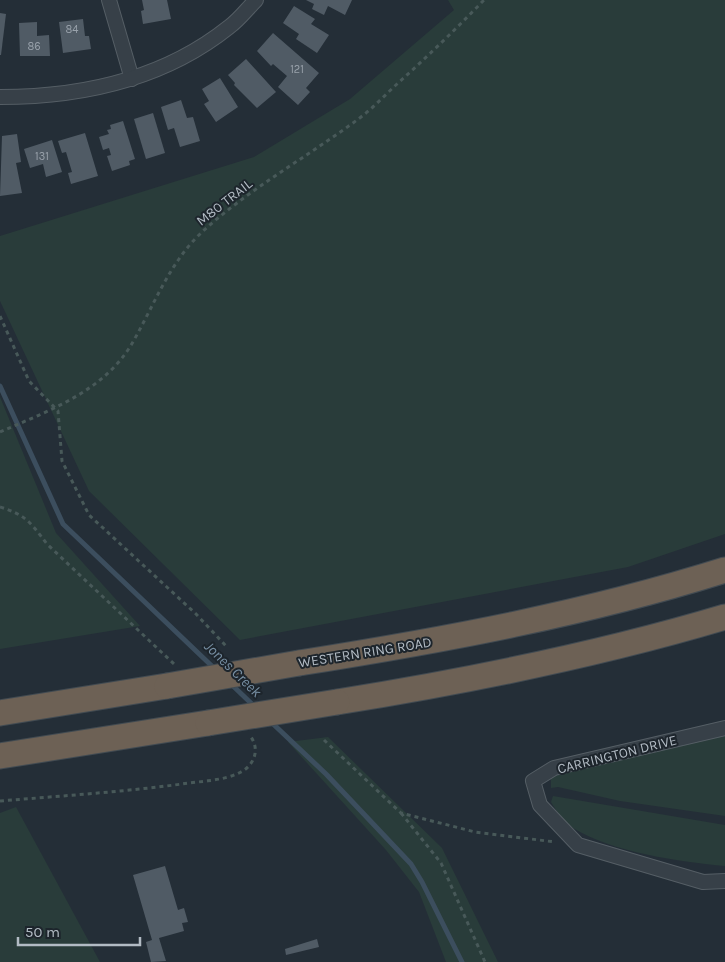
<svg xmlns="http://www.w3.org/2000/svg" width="725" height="962" viewBox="0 0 725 962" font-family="Karla,sans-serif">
<rect width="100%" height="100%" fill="#242e37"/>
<g fill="#293c3a">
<path d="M448,0H725V534L628,567L240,640L89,491L0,301V236L254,157L350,99L454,10Z"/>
<path d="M0,397L56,533L140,626L0,649Z"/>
<path d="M725,728V816L620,801L558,787L551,788V777L581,762Z"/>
<path d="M328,737L442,848L498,962H446L419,892L386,850L288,742Z"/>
<path d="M553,796L725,825V866C681,862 611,852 573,828C564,822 557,812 551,802Z"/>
<path d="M16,807L100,962H0V813Z"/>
</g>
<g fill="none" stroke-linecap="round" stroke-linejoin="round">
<g stroke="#3c4e5e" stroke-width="5">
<path d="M0,386L63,524L216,670"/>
<path d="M230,683L256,708"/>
<path d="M270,721L326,774L411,864L422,882L462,962"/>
</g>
</g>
<g fill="#505b65">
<path d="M142,0H167L171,19L143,24L141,11L144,10Z"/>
<path d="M306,0H352L345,15L328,6L324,15L312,9L314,4Z"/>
<path d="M294,6L315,19L311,24L329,35L317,53L296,39L299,34L283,23Z"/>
<path d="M0,13L6,14L1,55H0Z"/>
<path d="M83,19L85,36H89L91,49L63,53L59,22Z"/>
<path d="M37,22V36L49,35L50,56H20L19,23Z"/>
<path d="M273,33L319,73L306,88L310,92L298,105L278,87L287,76L273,64L271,66L257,51Z"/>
<path d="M246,59L276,92L257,108L234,85L235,83L228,75Z"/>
<path d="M220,78L238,107L216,122L204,104L209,101L202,89Z"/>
<path d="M181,100L187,118L193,117L200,141L180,147L174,128L168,130L161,107Z"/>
<path d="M153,113L165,153L146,159L134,119Z"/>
<path d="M123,121L135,159L129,161L130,165L112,171L107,156L111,155L109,148L103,150L99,137L109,134L107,130L111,129L110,125Z"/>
<path d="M85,133L98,176L71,184L68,173L72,172L66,152L62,153L58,141Z"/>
<path d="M17,134L21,162L16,163L22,193L0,196L2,136Z"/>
<path d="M52,140L62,172L46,177L43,164L30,168L24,149Z"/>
<path d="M165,866L178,910L184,908L188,922L182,923L184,931L159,938L166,961L151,962L146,942L152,940L133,875Z"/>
<path d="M317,939L319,947L286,955L285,949Z"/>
</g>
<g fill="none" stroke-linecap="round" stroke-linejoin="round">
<defs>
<g id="street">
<path d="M109,0L132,79"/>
<path d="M0,97C82,97 164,79 229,27C239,20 247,9 256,0"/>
<path d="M725,728L554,768L533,781L540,805L578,845L703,882L725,881"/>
</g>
<g id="highway">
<path d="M299,663C444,640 585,614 725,570"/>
<path d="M337,702C468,681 598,655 725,617"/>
<path d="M0,713L167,686"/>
<path d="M0,756L208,723"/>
</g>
</defs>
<use href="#street" stroke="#555e65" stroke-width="16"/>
<use href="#highway" stroke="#424b52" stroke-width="27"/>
<g stroke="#485959" stroke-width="3" stroke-dasharray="4 4" stroke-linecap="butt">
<path d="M0,316L29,381L58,411L62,461L89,515L196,614L226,646"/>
<path d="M0,432C50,410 106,391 134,340C155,303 170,262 202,232C250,188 309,156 361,117C374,107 385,95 397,84C427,57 456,29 484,0"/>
<path d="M0,507C26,515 31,523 47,544L174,664"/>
<path d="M324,740L401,813L475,832L555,842"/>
<path d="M0,801C60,796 122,792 182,784C201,781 224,781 241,772C254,765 260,750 251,737"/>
<path d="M401,813L441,863L485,962"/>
</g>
<use href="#street" stroke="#374048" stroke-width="14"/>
<use href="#highway" stroke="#6d6155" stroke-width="25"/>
<defs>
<g id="highway-bridge">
<path d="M167,686L299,663"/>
<path d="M208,723L337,702"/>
</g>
</defs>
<use href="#highway-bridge" stroke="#424b52" stroke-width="27" stroke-linecap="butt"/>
<use href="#highway-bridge" stroke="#6d6155" stroke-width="25"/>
</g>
<g text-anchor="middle" stroke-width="4" stroke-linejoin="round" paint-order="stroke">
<g font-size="11" fill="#9aa3ac">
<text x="72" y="33">84</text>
<text x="34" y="50">86</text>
<text x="297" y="73">121</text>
<text x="42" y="160">131</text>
</g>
<g font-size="14" fill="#b2bbc4" stroke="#1d252c">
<text transform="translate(224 202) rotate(-38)" y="5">M80 TRAIL</text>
<text transform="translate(365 652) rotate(-9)" y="5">WESTERN RING ROAD</text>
<text transform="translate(617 754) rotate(-14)" y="5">CARRINGTON DRIVE</text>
</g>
<g font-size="15" font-style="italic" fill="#778fa3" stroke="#1d252c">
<text transform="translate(233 669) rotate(44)" y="5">Jones Creek</text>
</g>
</g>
<path d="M18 937v8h122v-8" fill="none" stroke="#b2bbc4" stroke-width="2.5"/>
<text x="25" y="937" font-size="15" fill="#b2bbc4" stroke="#1d252c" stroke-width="4" paint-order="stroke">50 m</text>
</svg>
